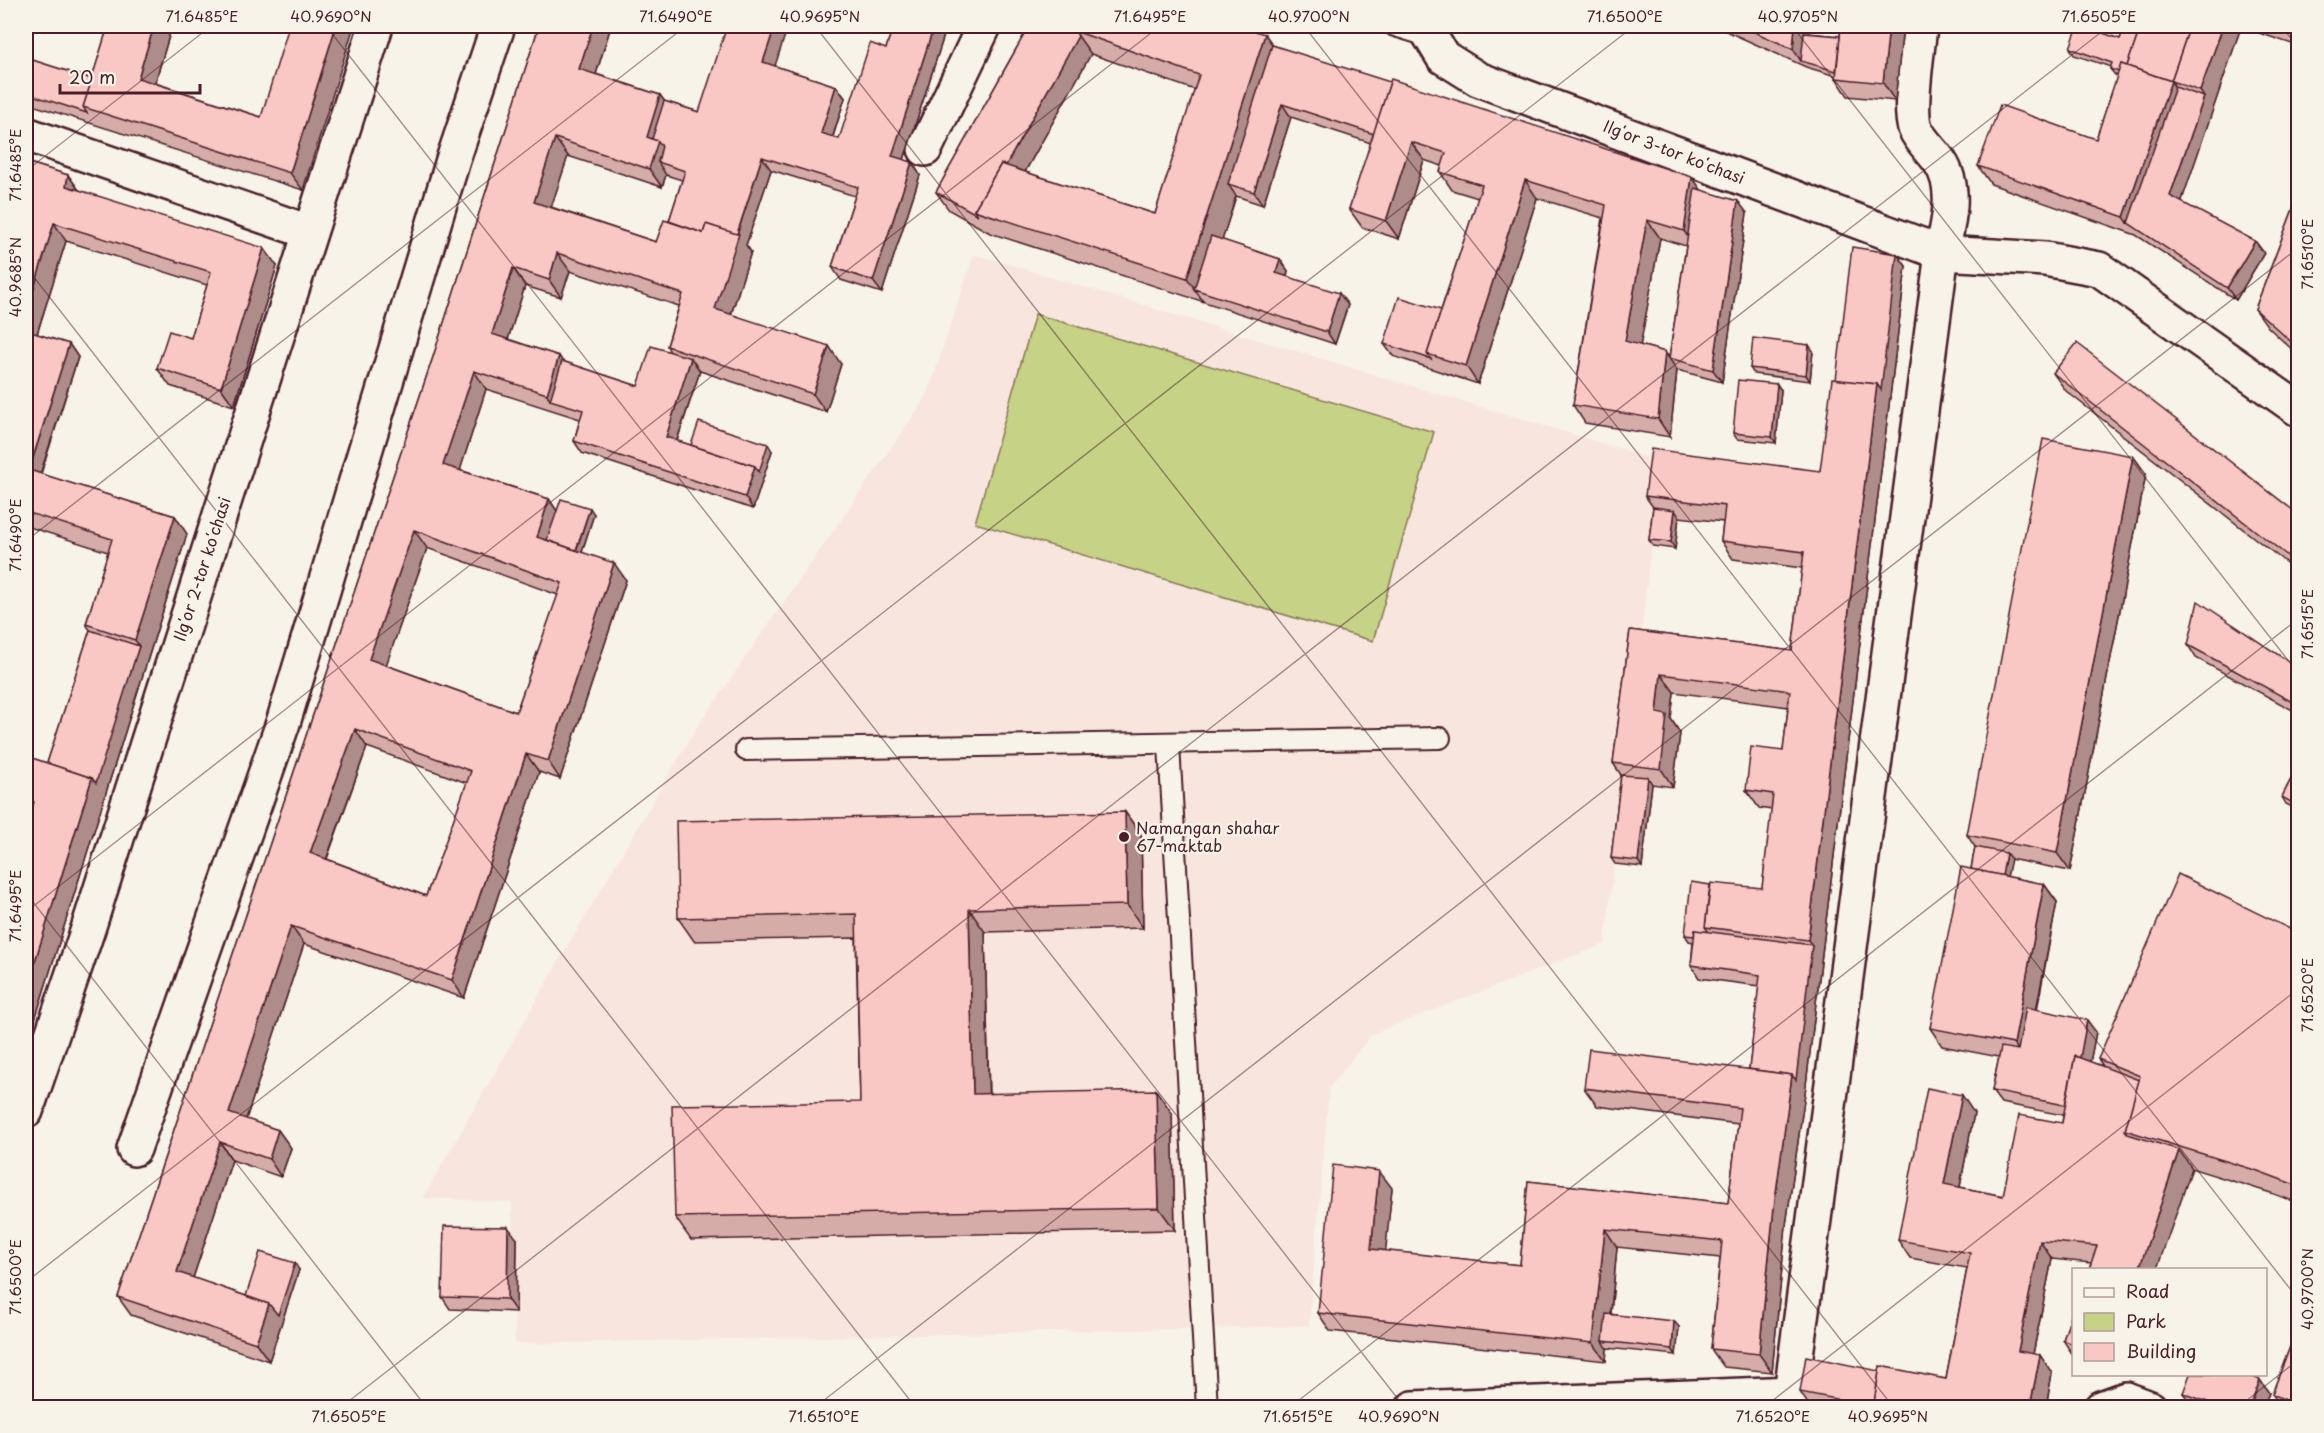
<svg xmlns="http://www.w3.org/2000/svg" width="2324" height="1433" viewBox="0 0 2324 1433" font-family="'Playpen Sans',sans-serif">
<rect width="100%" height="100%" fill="#f7f3e8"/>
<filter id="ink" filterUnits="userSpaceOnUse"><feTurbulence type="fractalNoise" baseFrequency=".0167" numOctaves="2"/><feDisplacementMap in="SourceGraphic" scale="12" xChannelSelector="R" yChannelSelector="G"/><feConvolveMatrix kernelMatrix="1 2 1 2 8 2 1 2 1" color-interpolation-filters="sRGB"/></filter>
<g filter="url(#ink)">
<path fill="#f8e6de" d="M974,254L1661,461L1605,944L1372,1034L1329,1088L1309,1326L515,1344L512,1202L423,1198L557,964L695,730L927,396Z"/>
<path fill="#c6d285" stroke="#887858" stroke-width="1.5" d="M1035,314L1434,432L1373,641L975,523Z"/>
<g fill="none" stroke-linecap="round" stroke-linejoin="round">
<defs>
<g id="lane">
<path d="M1395,26L1428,36"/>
<path d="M1169,745L1207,1408"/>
<path d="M746,750L1440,738"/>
</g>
<g id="street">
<path d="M1424,26L1443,57L1478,79L1942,253L2045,259L2099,269L2298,409"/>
<path d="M26,134L309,232"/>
<path d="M925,149L984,26"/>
<path d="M26,1111L88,929L376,26"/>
<path d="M134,1149L283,723L453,160L498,26"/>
<path d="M1413,1408L1791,1393"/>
<path d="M1789,1408L1942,253C1948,223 1958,189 1940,162C1933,151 1920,141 1915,128C1908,107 1918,50 1920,26"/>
<path d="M2101,1408L2126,1399L2150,1408"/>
</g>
</defs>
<use href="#lane" stroke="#4a1f2b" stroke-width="24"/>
<use href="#street" stroke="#4a1f2b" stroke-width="38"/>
<use href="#lane" stroke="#f7f3e8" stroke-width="20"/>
<use href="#street" stroke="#f7f3e8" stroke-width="33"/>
</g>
<g fill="#d6aca9" stroke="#4a1f2b" stroke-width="1.5" fill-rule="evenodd">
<path d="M108,26H172L155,83L261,117L303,190L26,103V58L92,79Z"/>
<path d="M539,26H611L596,74L660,95L664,101L699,112L775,66L836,86L845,98L833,137L839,139L886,49L893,26H947L904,160L912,162L920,175L882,293L841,280L832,267L855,196L771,170L746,245L751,252L731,315L841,364L826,412L700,371L677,441L691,445L772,451L753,509L582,453L574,441L580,419L486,389L460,470L549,499L557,511L594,514L582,552L626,580L560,779L539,772L464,998L304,944L246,1119L278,1130L291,1148L281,1177L232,1160L193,1278L246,1296L299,1270L269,1361L131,1315L118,1297L433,357ZM568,156L662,187L666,175L682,180L669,221L656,242L551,207ZM570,271L679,306L667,346L670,352L638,386L562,361L559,356L508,339L525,286L561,297ZM427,548L558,595L516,712L386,665ZM367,747L467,783L426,896L327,859Z"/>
<path d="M1029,26L1265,34L1272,45L1701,190L1747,213L1722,382L1677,370L1670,437L1585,423L1573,405L1603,218L1537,198L1478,384L1393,356L1384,344L1441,310L1478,198L1452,190L1440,172L1442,166L1424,160L1399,239L1362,227L1349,209L1371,143L1291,117L1263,205L1236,196L1222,240L1280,259L1288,271L1287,276L1348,305L1335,344L990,233L949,210L936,192ZM1091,54L1195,90L1155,214L1025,172ZM1660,238L1686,246L1669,358L1665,352L1640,345Z"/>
<path d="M1715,26H1810L1809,33L1840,36L1841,26H1903L1895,101L1848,96L1836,78V76L1806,67Z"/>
<path d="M2125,26H2298V46L2241,27L2181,202L2255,241L2264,253L2236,300L2136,235L1991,184L1978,166L2096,139L2118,76L2115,75L2110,69L2111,67L2074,55L2070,48L2120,39Z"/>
<path d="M26,162L68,175L79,190L277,266L234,406L170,386L157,368L191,338L207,285L66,241L37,334L69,344L78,357L41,474L175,516L187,534L26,1048V829L30,815L26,813V756L47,763L90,630L86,624L108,552L26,526Z"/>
<path d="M2298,196V355L2268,327L2255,309Z"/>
<path d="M1897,254L1906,266L1805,1093L1786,1225L1772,1372L1724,1367L1711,1349L1720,1258L1617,1247L1611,1314L1679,1327L1676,1355L1607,1348L1606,1361L1330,1331L1318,1313L1392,1188L1385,1251L1520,1265L1528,1181L1728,1203L1738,1124L1597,1106L1584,1088L1749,1069L1759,986L1699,978L1691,965L1693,942L1689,941L1685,935L1710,885L1762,888L1772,810L1759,808L1746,790L1783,751L1788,707L1674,692L1671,719L1680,733L1673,787L1652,784L1642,867L1615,864L1611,858L1621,775L1613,763L1630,630L1792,651L1802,568L1733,559L1721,541L1723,522L1679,517L1675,549L1653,546L1649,540L1653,507L1645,496L1820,471L1836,380Z"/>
<path d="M1813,351L1810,381L1754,374L1750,368Z"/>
<path d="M2053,373L2298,514V572L2066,391Z"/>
<path d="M1781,390L1776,443L1737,439L1733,433Z"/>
<path d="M2133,456L2146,474L2070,871L2010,859L2007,877L2044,884L2057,902L2037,1010L2096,1032L2090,1062L2103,1066L2098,1059L2298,933V1203L2274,1194L2191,1168L2091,1263L2052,1259L2033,1354L2052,1373L2046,1407H1826L1808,1404L1800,1392L1879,1371L1946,1379L1967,1268L1910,1258L1898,1240L1974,1113L1960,1187L2003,1196L2062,1123L2063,1115L2001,1103L1992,1091L1999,1057L1942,1046L1930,1028L1971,869L1975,847L1967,835Z"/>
<path d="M2188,645L2298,668V713L2196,658Z"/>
<path d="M2298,765V810L2286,804L2282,797Z"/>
<path d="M1125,812L1141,835L1143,928L985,932L989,1094L1172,1113L1175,1230L691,1240L675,1217L860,1102L856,938L694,941L678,918Z"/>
<path d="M517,1239L516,1312L450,1309L442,1297Z"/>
<path d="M2073,1311V1355L2063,1340Z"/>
<path d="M2298,1326V1407H2281L2272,1394Z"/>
<path d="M2260,1380L2269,1393L2263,1407H2197L2192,1405L2183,1393Z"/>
</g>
<g fill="#ae8c8a" stroke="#4a1f2b" stroke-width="1.5">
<path d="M154,26H172L151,96L138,78Z"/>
<path d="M336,26H354L303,190L290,173Z"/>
<path d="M593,26H611L592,87L579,69Z"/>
<path d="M775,26H788L772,75L763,62Z"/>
<path d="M934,26H947L901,169L892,156Z"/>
<path d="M1795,26H1810L1806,62L1801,61L1793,49Z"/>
<path d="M1889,26H1903L1895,101L1883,83Z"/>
<path d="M2223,26H2240L2241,27L2179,209L2170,196L2204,97L2200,91Z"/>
<path d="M1265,34L1281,57L1228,184L1236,196L1206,292L1194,289L1203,301L1187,278Z"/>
<path d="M1078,36L1091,54L999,218L980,212Z"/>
<path d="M2171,81L2183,99L2128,223L2124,217Z"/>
<path d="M836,86L845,98L830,145L821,133Z"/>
<path d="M660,95L673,113L658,162L666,175L662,187L649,169L647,137Z"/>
<path d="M1282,104L1291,117L1263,205L1254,192Z"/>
<path d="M555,138L568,156L547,220L534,202Z"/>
<path d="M1411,142L1424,160L1399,239L1386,221Z"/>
<path d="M762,157L771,170L746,245L751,252L727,327L715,309L736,238Z"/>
<path d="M912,162L920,175L882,293L873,281Z"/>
<path d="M68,175L81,193L66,186Z"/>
<path d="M1692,177L1705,195L1696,249L1684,231Z"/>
<path d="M1525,180L1537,198L1478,384L1466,366Z"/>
<path d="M1738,201L1747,213L1722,382L1713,370Z"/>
<path d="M1647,220L1660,238L1638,358L1625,341Z"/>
<path d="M54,223L66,241L35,340L26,326V314Z"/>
<path d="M2255,241L2264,253L2236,300L2227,288Z"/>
<path d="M264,248L277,266L234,406L221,388Z"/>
<path d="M557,253L570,271L561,297L549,280Z"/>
<path d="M1897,254L1906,266L1805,1093L1786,1225L1772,1372L1759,1354L1774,1207L1792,1075L1812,945L1808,940L1877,384Z"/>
<path d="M1280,259L1288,271L1284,285L1276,273Z"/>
<path d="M513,268L525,286L504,352L492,334Z"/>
<path d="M1339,293L1348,305L1335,344L1327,332Z"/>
<path d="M69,344L78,357L36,487L28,474Z"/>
<path d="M1809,345L1813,351L1810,381L1806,375Z"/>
<path d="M829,346L841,364L826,412L813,394Z"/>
<path d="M1665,352L1677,370L1670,437L1658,419Z"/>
<path d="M559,356L571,374L550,400L547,394Z"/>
<path d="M691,358L700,371L674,449L666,437Z"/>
<path d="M474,371L486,389L456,483L443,465Z"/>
<path d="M1777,384L1781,390L1776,443L1772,437Z"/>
<path d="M768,444L772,451L753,509L745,497L755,466Z"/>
<path d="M2133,456L2146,474L2070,871L2057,853Z"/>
<path d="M549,499L561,517L551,550L537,537Z"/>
<path d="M590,508L594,514L578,564L574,558Z"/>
<path d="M1675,510L1679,517L1675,549L1671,542Z"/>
<path d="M175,516L187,534L26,1048V990L92,778L139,646L135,640Z"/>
<path d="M414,530L427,548L382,677L369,659Z"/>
<path d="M614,563L626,580L560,779L548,761Z"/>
<path d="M1661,674L1674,692L1671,719L1680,733L1673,787L1661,769L1657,713Z"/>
<path d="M355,729L367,747L322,871L310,853Z"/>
<path d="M526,754L539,772L464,998L452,980Z"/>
<path d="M1648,777L1652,784L1642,867L1638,861Z"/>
<path d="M1125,812L1141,835L1143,928L1127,905Z"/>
<path d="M2006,853L2011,859L2004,891L2000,885Z"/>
<path d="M2044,884L2057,902L2026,1062L2014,1044Z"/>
<path d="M969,909L985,932L989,1117L973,1094Z"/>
<path d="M291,926L304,944L242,1131L229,1113Z"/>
<path d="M2087,1020L2096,1032L2079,1118L2070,1106Z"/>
<path d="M1156,1090L1172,1113L1175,1230L1159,1208Z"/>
<path d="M1962,1095L1974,1113L1957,1202L1944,1184Z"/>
<path d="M278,1130L291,1148L281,1177L269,1159Z"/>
<path d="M220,1142L232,1160L189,1290L177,1272Z"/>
<path d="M2179,1150L2192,1168L2157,1269H2139Z"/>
<path d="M1379,1171L1392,1188L1384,1267L1371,1249Z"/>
<path d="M508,1227L517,1239L516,1312L507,1299Z"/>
<path d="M1605,1229L1617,1247L1608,1342L1603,1341L1607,1348L1606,1361L1593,1343Z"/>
<path d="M2040,1241L2052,1259L2030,1369L2018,1351Z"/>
<path d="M295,1263L299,1270L269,1361L256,1343L269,1304Z"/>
<path d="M1674,1321L1679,1327L1676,1355L1672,1349Z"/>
<path d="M2040,1355L2052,1373L2046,1407H2030Z"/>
<path d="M2260,1380L2269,1393L2263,1407H2250Z"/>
</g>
<g fill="#f9c8c5" stroke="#4a1f2b" stroke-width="1.5" fill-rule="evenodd">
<path d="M108,26H154L138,78L261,117L289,26H336L290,173L83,107Z"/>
<path d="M539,26H593L579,69L660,95L647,137L658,141L649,169L555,138L534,202L656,242L664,220L703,233L706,224L739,234L715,309L829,346L813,394L667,346L683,294L557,253L549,280L513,268L492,334L559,356L547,394L474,371L443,465L549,499L537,537L614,563L548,761L526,754L452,980L291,926L229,1113L278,1130L269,1159L220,1142L177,1272L269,1304L256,1343L118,1297L433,357ZM414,530L562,583L516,712L369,659ZM355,729L471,771L426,896L310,853Z"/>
<path d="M727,26H775L763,62L836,86L821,133L839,139L870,43L886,49L893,26H934L892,156L912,162L873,281L832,267L858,187L762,157L737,234L706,224L703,233L669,221L685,171L658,162L662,146L658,141L652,139L664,101L699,112Z"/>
<path d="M1029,26H1078L1075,31L1078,36L1006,165L1001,164L974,210L978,215L936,192Z"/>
<path d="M1078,26H1239L1265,34L1187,278L974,210L1001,164L1155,214L1199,75L1075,31Z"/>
<path d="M1741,26H1795L1793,49Z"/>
<path d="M1841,26H1889L1883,83L1836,78Z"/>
<path d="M2078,26H2083L2120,39L2125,26H2141L2127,66L2121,64L2119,72L2110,69L2112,63L2070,48Z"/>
<path d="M2141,26H2190L2171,81L2175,87L2171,81L2127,66Z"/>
<path d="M2190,26H2223L2200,91L2171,81Z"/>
<path d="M2278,26H2298V33Z"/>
<path d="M1804,33L1840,36L1836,71L1801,61Z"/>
<path d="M1272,45L1390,82L1374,134L1282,104L1254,192L1228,184Z"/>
<path d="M26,58L92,79L83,107L87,113L26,93Z"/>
<path d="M2121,64L2171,81L2124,217L1978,166L2000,105L2096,139Z"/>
<path d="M1391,79L1692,177L1684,231L1647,220L1625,341L1665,352L1658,419L1573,405L1606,205L1525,180L1466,366L1427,354L1482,185L1440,172L1446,153L1411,142L1386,221L1349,209Z"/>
<path d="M2175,87L2204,97L2170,196L2255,241L2227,288L2128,223Z"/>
<path d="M26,162L68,175L66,186L264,248L221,388L157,368L169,331L191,338L211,272L54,223L26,314Z"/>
<path d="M1695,188L1738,201L1713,370L1669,358Z"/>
<path d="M2298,196V348L2255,309Z"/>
<path d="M1211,236L1280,259L1276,273L1339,293L1327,332L1194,289Z"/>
<path d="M1852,247L1897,254L1881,390L1877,384L1836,380Z"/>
<path d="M1399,297L1441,310L1427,354L1431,359L1384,344Z"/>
<path d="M28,331L69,344L29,470L26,469V340Z"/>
<path d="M1753,338L1809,345L1806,375L1750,368Z"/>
<path d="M2077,343L2298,514V564L2053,373Z"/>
<path d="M651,346L691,358L666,437L755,466L745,497L574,441L583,410L550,400L562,361L638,386Z"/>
<path d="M1832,379L1877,384L1808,940L1705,927L1711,883L1762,888L1773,794L1746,790L1751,747L1783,751L1790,691L1661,674L1657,713L1667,715L1661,769L1613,763L1630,630L1792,651L1804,552L1721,541L1725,506L1645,496L1651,449L1820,471Z"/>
<path d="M1738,380L1777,384L1772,437L1733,433Z"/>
<path d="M699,422L768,444L759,472L755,466L691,445Z"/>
<path d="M2043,439L2133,456L2057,853L1967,835Z"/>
<path d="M26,469L175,516L135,640L86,624L112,539L26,512Z"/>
<path d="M561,499L590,508L576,550L547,540Z"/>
<path d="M1653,507L1675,510L1671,542L1649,540Z"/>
<path d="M2198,601L2298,668V699L2296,704L2188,645Z"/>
<path d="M90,630L139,646L96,783L92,778L47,763Z"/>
<path d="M26,756L92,778L26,990V829L34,802L26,799Z"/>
<path d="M2298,765V806L2282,797Z"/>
<path d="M1621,775L1648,777L1638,861L1611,858Z"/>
<path d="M1125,812L1127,905L969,909L973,1094L1156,1090L1159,1208L675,1217L672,1105L860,1102L856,914L678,918L676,821Z"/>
<path d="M1975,847L2006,853L2002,876L1971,869Z"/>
<path d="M1961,867L2044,884L2014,1044L1930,1028Z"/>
<path d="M2178,874L2298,933V1186L2258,1171L2125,1130L2140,1076L2098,1059Z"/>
<path d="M1691,882L1710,885L1705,927L1709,932L1695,930L1694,936L1685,935Z"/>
<path d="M1695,930L1812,945L1796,1080L1792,1075L1749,1069L1760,975L1691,965Z"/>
<path d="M2026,1007L2087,1020L2080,1058L2075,1056L2065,1105L1992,1091L2001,1047L2018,1050Z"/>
<path d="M1589,1049L1792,1075L1774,1207L1759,1354L1711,1349L1722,1241L1605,1229L1593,1343L1318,1313L1333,1165L1379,1171L1371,1249L1520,1265L1528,1181L1728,1203L1740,1108L1584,1088Z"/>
<path d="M2075,1056L2139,1080L2125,1130L2128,1134L2179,1150L2139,1269H2089L2097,1246L2040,1241L2018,1351L2040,1355L2030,1407H1904L1874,1402L1880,1366L1946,1379L1970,1253L1898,1240L1927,1088L1962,1095L1944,1184L2003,1196L2019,1115L2062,1123Z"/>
<path d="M444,1226L508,1227L507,1299L442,1297Z"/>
<path d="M260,1252L295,1263L278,1315L269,1304L246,1296Z"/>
<path d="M2073,1311V1344L2063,1340Z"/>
<path d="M1606,1314L1674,1321L1672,1349L1603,1341Z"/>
<path d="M2298,1326V1405L2272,1394Z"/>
<path d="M1806,1356L1879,1371L1874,1402L1877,1407L1800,1392Z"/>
<path d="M2190,1374H2246L2260,1380L2250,1407H2221L2183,1393Z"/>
</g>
</g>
<path fill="none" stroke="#4a1f2b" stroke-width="1.5" stroke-opacity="0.45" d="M326,26L1405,1408M815,26L1894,1408M1304,26L2298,1299M1792,26L2298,673M2281,26L2298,47M26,171L211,26M26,267L916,1408M26,541L686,26M26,893L427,1408M26,912L1160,26M26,1282L1634,26M340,1408L2109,26M814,1408L2298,248M1289,1408L2298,619M1763,1408L2298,989M2237,1408L2298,1360"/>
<circle fill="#4a1f2b" stroke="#f7f3e8" stroke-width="2" cx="1124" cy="837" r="6"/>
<g text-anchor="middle" stroke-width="4.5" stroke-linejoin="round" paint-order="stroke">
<g font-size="16" fill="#4a1f2b" stroke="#f7f3e8">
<text transform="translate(1674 152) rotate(21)" y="6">Ilgʻor 3-tor koʻchasi</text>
<text transform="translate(202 569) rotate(-72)" y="6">Ilgʻor 2-tor koʻchasi</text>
</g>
<g font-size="16" fill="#4a1f2b" stroke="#f7f3e8" text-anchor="start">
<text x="1136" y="834">Namangan shahar<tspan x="1136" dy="18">67-maktab</tspan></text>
</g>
</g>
<rect width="2324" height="1433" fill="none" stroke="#f7f3e8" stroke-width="66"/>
<rect x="2072" y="1268" width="195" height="108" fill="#f7f3e8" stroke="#b29e9c" stroke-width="1.5"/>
<rect x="2084" y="1288" width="30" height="9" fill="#f7f3e8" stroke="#b29e9c" stroke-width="1.5"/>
<text x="2126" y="1298" font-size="18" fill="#4a1f2b">Road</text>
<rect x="2084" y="1313" width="30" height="18" fill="#c6d285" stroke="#b29e9c" stroke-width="1.5"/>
<text x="2126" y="1328" font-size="18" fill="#4a1f2b">Park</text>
<rect x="2084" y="1343" width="30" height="18" fill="#f9c8c5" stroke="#b29e9c" stroke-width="1.5"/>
<text x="2126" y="1358" font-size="18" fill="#4a1f2b">Building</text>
<path d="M60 84v9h140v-9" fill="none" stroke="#4a1f2b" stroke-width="3"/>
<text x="69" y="84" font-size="18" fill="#4a1f2b" stroke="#f7f3e8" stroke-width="4.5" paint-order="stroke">20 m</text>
<rect x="33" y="33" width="2258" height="1367" fill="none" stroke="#4a1f2b" stroke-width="2"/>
<g font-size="15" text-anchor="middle" fill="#4a1f2b">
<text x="202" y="22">71.6485°E</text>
<text x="331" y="22">40.9690°N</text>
<text x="676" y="22">71.6490°E</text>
<text x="820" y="22">40.9695°N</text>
<text x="1150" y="22">71.6495°E</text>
<text x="1309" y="22">40.9700°N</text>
<text x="1625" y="22">71.6500°E</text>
<text x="1798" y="22">40.9705°N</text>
<text x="2099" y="22">71.6505°E</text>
<text transform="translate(16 165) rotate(-90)" y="5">71.6485°E</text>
<text transform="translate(2308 254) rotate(-90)" y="5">71.6510°E</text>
<text transform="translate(16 277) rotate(-90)" y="5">40.9685°N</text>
<text transform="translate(16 535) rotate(-90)" y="5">71.6490°E</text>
<text transform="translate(2308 624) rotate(-90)" y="5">71.6515°E</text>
<text transform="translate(16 906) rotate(-90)" y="5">71.6495°E</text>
<text transform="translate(2308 995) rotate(-90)" y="5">71.6520°E</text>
<text transform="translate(16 1277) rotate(-90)" y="5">71.6500°E</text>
<text transform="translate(2308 1289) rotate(-90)" y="5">40.9700°N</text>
<text x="349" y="1422">71.6505°E</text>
<text x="824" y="1422">71.6510°E</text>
<text x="1298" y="1422">71.6515°E</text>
<text x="1399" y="1422">40.9690°N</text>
<text x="1773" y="1422">71.6520°E</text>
<text x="1888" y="1422">40.9695°N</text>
</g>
</svg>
